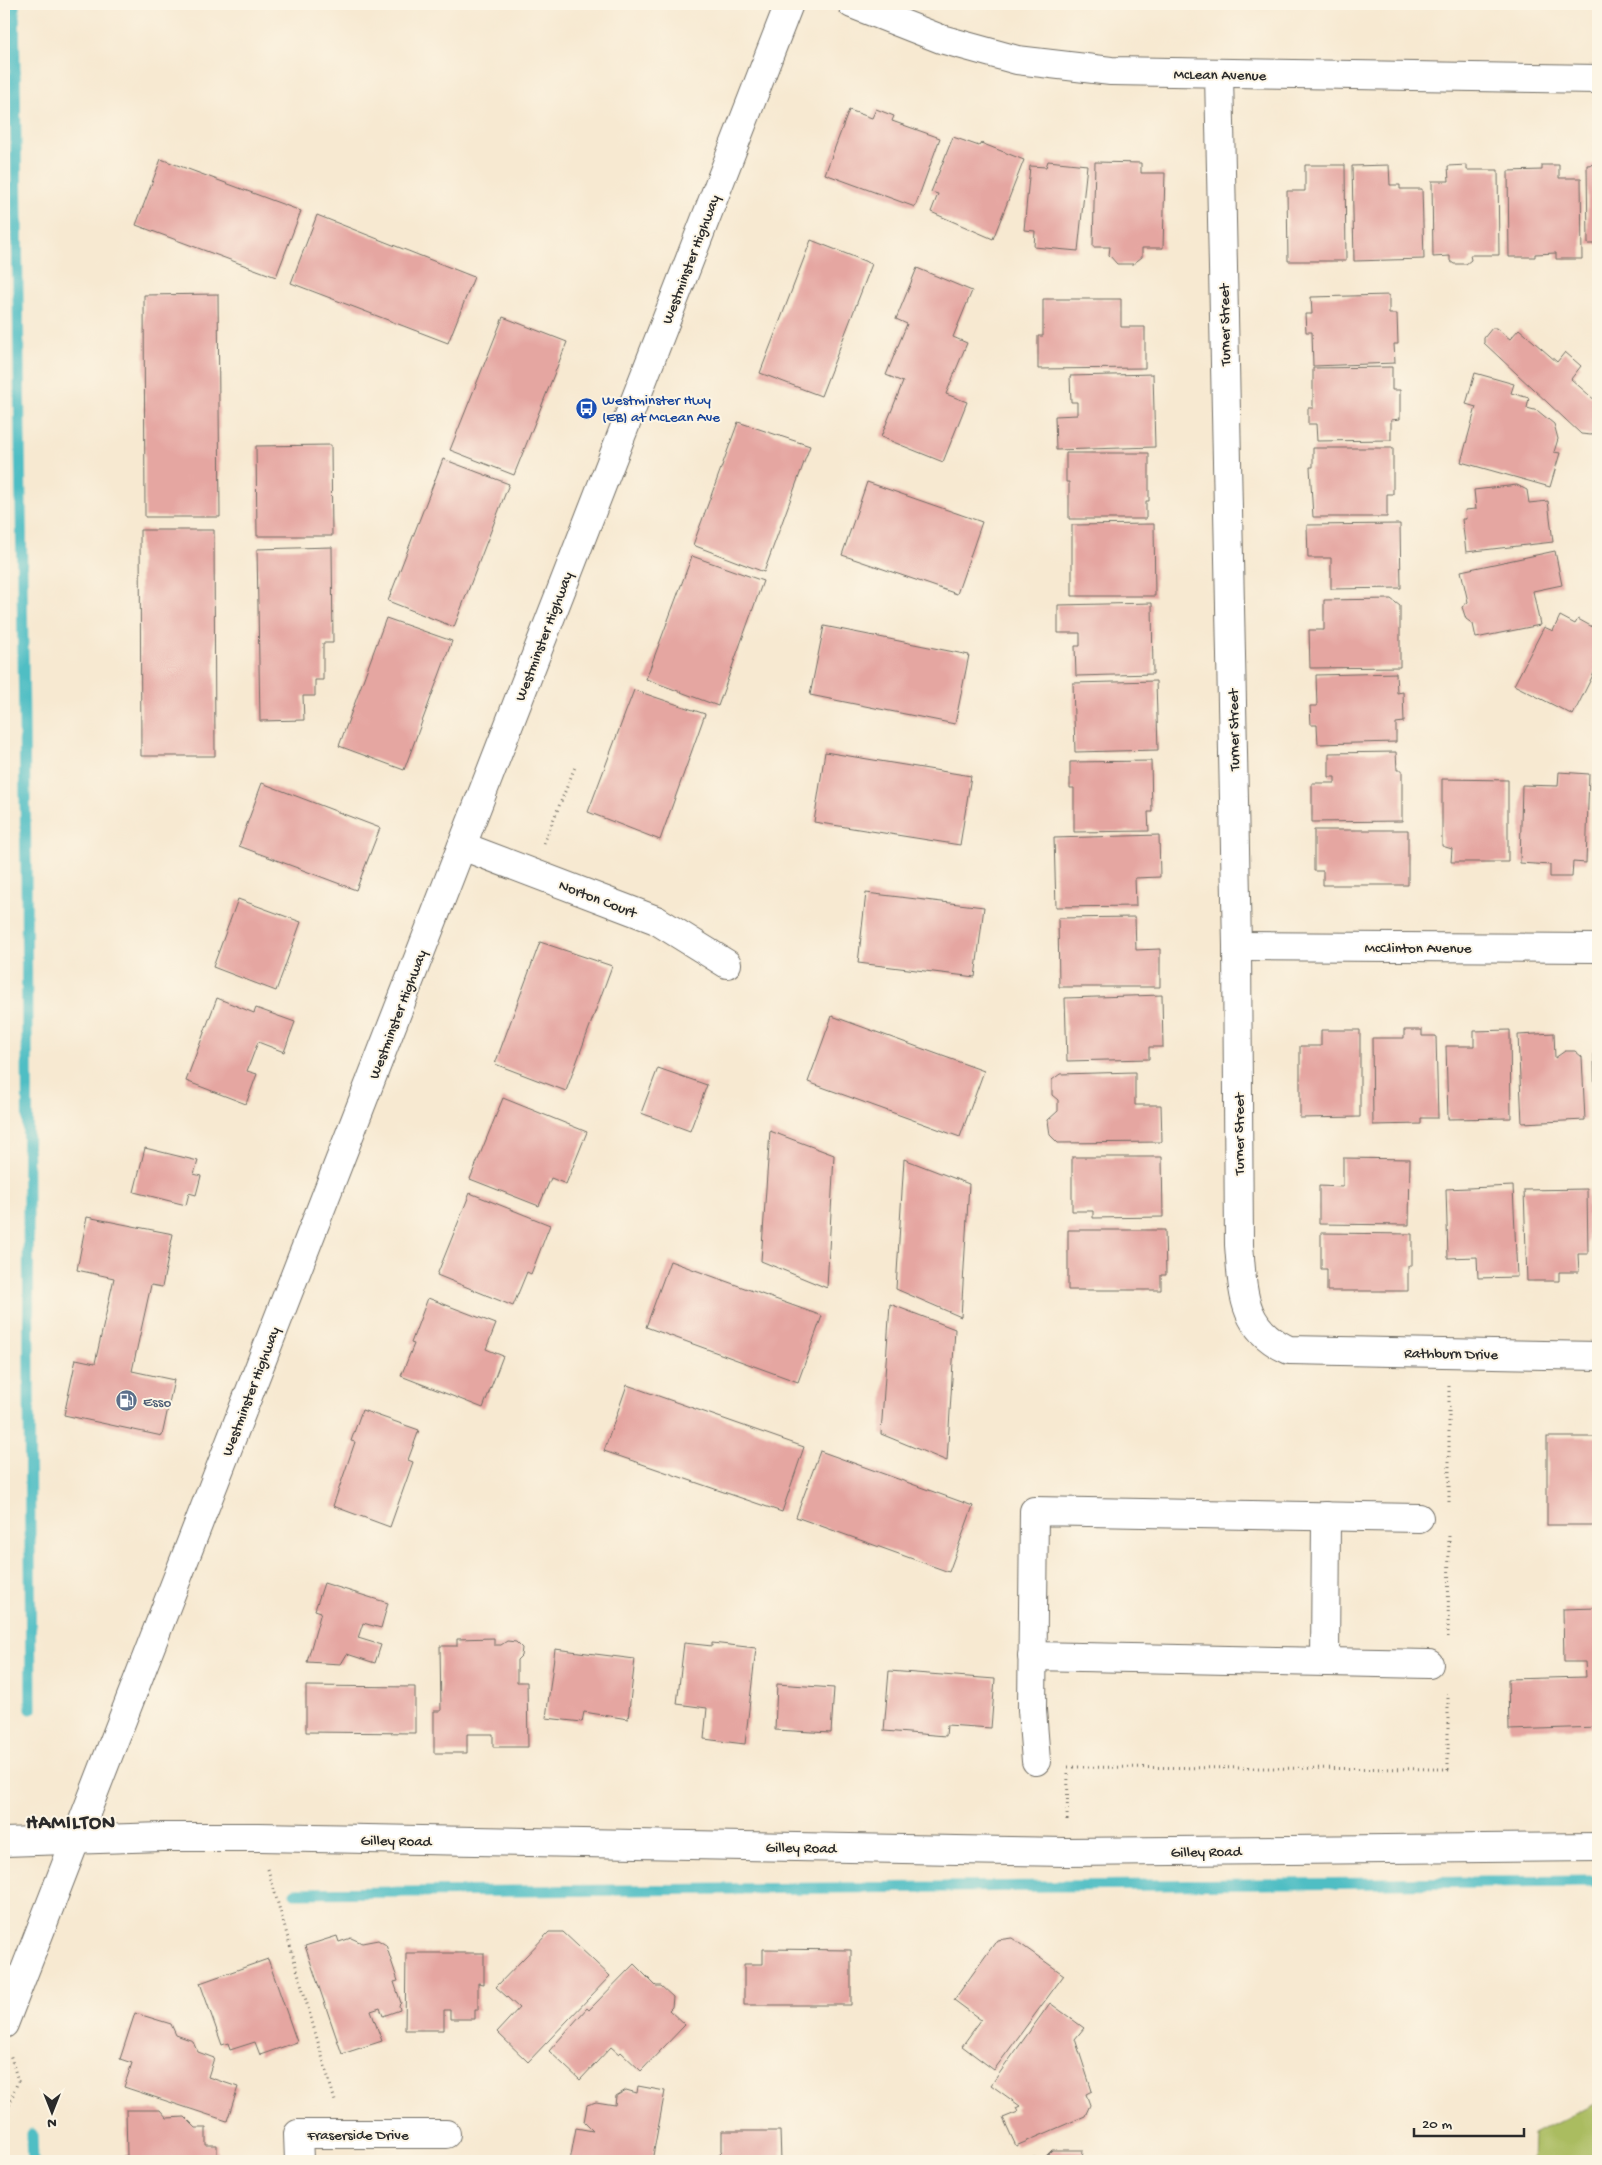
<svg xmlns="http://www.w3.org/2000/svg" width="1602" height="2165" viewBox="0 0 1602 2165" font-family="'Gochi Hand',sans-serif">
<rect width="100%" height="100%" fill="#fcf5e5"/>
<filter id="ink" filterUnits="userSpaceOnUse"><feTurbulence type="fractalNoise" baseFrequency=".02" numOctaves="2"/><feDisplacementMap in="SourceGraphic" scale="10" xChannelSelector="R" yChannelSelector="G"/><feConvolveMatrix kernelMatrix="1 2 1 2 8 2 1 2 1" color-interpolation-filters="sRGB"/></filter>
<filter id="wash" filterUnits="userSpaceOnUse"><feTurbulence type="fractalNoise" baseFrequency=".0096" numOctaves="4" result="noise"/><feDisplacementMap in="SourceGraphic" scale="20" xChannelSelector="R" yChannelSelector="G"/><feGaussianBlur stdDeviation="1.12" result="paint"/><feColorMatrix in="noise" values="0 0 0 0 0 0 0 0 0 0 0 0 0 0 0 0 0 1.4 0 .05"/><feComposite in="paint" operator="in"/></filter>
<g filter="url(#wash)">
<rect width="100%" height="100%" fill="#f7e9d1"/>
<path fill="#aabc60" stroke="#6a7446" d="M1598,2102V2161H1532L1533,2135Z"/>
<g fill="none" stroke-linecap="round" stroke-linejoin="round">
<g stroke="#4fbec4" stroke-width="11">
<path d="M14,4L26,866L31,1709"/>
<path d="M295,1893L1598,1881"/>
<path d="M32,2134L33,2161"/>
</g>
</g>
<g id="blocks">
<g fill="#e5a6a1">
<path d="M876,109L894,116L892,121L940,138L915,207L825,174L849,110L872,118Z"/>
<path d="M953,137L979,146L981,143L1024,160L993,239L931,212L938,194L931,192Z"/>
<path d="M161,159L301,211L276,277L136,225Z"/>
<path d="M1048,161L1087,165L1078,251L1034,247L1035,231L1024,230L1030,166L1046,167Z"/>
<path d="M1095,162L1141,163V173H1165L1163,248H1142V257L1133,264H1117L1109,255L1110,247H1093Z"/>
<path d="M1598,164V244H1588L1587,165Z"/>
<path d="M1305,165H1345L1346,261H1288L1287,191H1305Z"/>
<path d="M1389,165L1390,185H1400V189H1422L1424,259L1354,261L1352,166Z"/>
<path d="M1467,165V170H1498L1499,255H1470L1471,260L1466,264H1454L1450,261V256L1433,257L1432,181H1449L1448,166Z"/>
<path d="M1542,165H1559V178H1581L1582,259H1556V253L1535,254V257H1509L1508,171L1542,170Z"/>
<path d="M317,215L474,277L448,343L291,283Z"/>
<path d="M811,240L872,264L821,396L760,373Z"/>
<path d="M917,268L972,291L953,337L967,343L946,394L967,402L943,462L881,437L903,382L886,375L907,324L896,319Z"/>
<path d="M218,294L220,517H145L144,295Z"/>
<path d="M1389,295V314H1397L1398,344H1394L1395,363L1313,366L1312,332H1306L1305,314H1312L1311,297Z"/>
<path d="M1043,299H1121V327H1145V368L1038,369V336H1043Z"/>
<path d="M503,317L567,342L514,475L450,450Z"/>
<path d="M1492,328H1496L1510,339L1519,329L1557,362L1565,352L1581,366L1571,379L1598,403V417L1596,420L1598,430L1595,433L1591,435L1581,434L1484,343V338Z"/>
<path d="M1392,367V390H1400V419L1391,420V440L1317,441L1316,424H1308V408H1313V368Z"/>
<path d="M1475,373L1514,384L1511,393L1529,398L1527,408L1538,411L1554,424L1558,439L1554,452L1560,453L1550,487L1461,462L1476,407L1466,404Z"/>
<path d="M1153,374L1155,447L1056,450L1055,416L1077,415V402H1071L1070,376Z"/>
<path d="M738,422L810,446L764,572L693,545Z"/>
<path d="M331,445L332,536H257L256,446Z"/>
<path d="M1313,448H1393V494H1387V517H1313L1310,467H1313Z"/>
<path d="M1066,453H1149V501H1146V519H1069V482H1066Z"/>
<path d="M443,459L509,484L454,627L388,601Z"/>
<path d="M867,482L982,522L957,594L842,555Z"/>
<path d="M1517,485L1527,490L1529,503L1548,501L1553,542L1466,552L1462,519H1466L1465,510L1476,509L1474,490Z"/>
<path d="M1154,524L1155,596H1072V525Z"/>
<path d="M1400,524L1401,588L1331,589V558H1308L1307,525Z"/>
<path d="M140,530H214L215,756H141Z"/>
<path d="M332,547L333,643H323V680H315V696H303L304,720L260,721L257,549Z"/>
<path d="M1555,551L1562,585L1533,591L1540,625L1476,638L1473,624L1466,619L1462,607L1468,602L1461,571Z"/>
<path d="M692,556L763,581L718,706L646,679Z"/>
<path d="M1391,599L1400,606V667L1310,668L1309,630H1324V600Z"/>
<path d="M1152,603L1153,674L1076,676L1075,646H1080V633H1058V605Z"/>
<path d="M1560,616L1575,624L1578,619L1598,630V665L1573,715L1514,685L1544,627L1553,631Z"/>
<path d="M386,618L452,641L404,770L339,746Z"/>
<path d="M824,626L969,655L955,724L810,695Z"/>
<path d="M1396,673L1397,693L1403,692L1404,722L1396,723V742L1318,744L1317,725H1311L1310,706H1317L1316,675Z"/>
<path d="M1156,681L1158,750L1075,752L1073,683Z"/>
<path d="M634,690L705,714L660,840L588,812Z"/>
<path d="M825,752L971,776L960,845L814,822Z"/>
<path d="M1396,752L1397,770H1402V821L1312,822V783H1335V777H1329V753Z"/>
<path d="M1151,761L1152,812H1148L1149,831L1074,832V788H1070V762Z"/>
<path d="M1559,772L1589,774L1586,863L1573,862L1572,877H1550V865L1520,863L1522,785L1558,786Z"/>
<path d="M1442,779L1508,780V862H1451L1452,849L1442,846Z"/>
<path d="M262,783L380,828L356,890L239,846Z"/>
<path d="M1314,830H1408V885H1323V871H1314Z"/>
<path d="M1159,835L1160,877L1135,878L1136,906L1056,907L1054,838Z"/>
<path d="M866,893L984,907L975,977L858,963Z"/>
<path d="M238,899L301,922L276,991L213,967Z"/>
<path d="M1135,917L1136,950L1160,949V987H1059L1058,918Z"/>
<path d="M540,942L612,966L566,1091L495,1064Z"/>
<path d="M1162,995L1163,1047H1149V1059L1067,1061L1065,998Z"/>
<path d="M217,998L254,1013L256,1008L295,1022L284,1052L258,1042L247,1071L257,1074L246,1104L186,1081Z"/>
<path d="M832,1016L984,1071L960,1137L808,1082Z"/>
<path d="M1321,1030H1360V1117L1300,1118V1046H1321Z"/>
<path d="M1404,1030H1422V1036H1436L1438,1118H1421V1124L1373,1125L1372,1038H1404Z"/>
<path d="M1510,1030L1511,1118L1448,1119L1446,1046H1474V1031Z"/>
<path d="M1554,1033L1555,1058L1565,1051H1575L1582,1057L1585,1120L1522,1123L1518,1035Z"/>
<path d="M1594,1050H1598V1123H1595Z"/>
<path d="M658,1068L707,1085L690,1131L641,1113Z"/>
<path d="M1135,1072V1105H1161L1162,1142L1058,1143L1050,1135L1048,1120L1058,1111V1100L1052,1095V1080L1060,1074Z"/>
<path d="M503,1098L587,1132L566,1184L551,1178L539,1206L470,1179Z"/>
<path d="M770,1131L834,1155L827,1288L761,1261Z"/>
<path d="M145,1148L198,1161L194,1174L201,1176L196,1195L189,1193L186,1205L134,1192Z"/>
<path d="M1072,1157H1162L1163,1217L1093,1218V1211H1072Z"/>
<path d="M1343,1158L1410,1159L1409,1225L1319,1224V1186L1343,1187Z"/>
<path d="M904,1159L969,1184L961,1317L896,1289Z"/>
<path d="M1513,1186L1517,1277L1478,1278L1477,1257L1448,1258L1446,1189Z"/>
<path d="M1587,1189L1588,1254H1578L1579,1272H1559V1281H1527L1524,1190Z"/>
<path d="M1594,1190H1598V1247H1595Z"/>
<path d="M470,1193L550,1225L531,1274L527,1272L513,1306L437,1275Z"/>
<path d="M87,1217L173,1234L162,1287L151,1285L132,1371L174,1380L162,1436L64,1415L76,1359L95,1363L114,1278L77,1270Z"/>
<path d="M1068,1230H1165L1166,1275H1161V1290H1068Z"/>
<path d="M1321,1233L1412,1234V1266H1408V1291H1327V1269H1321Z"/>
<path d="M670,1261L822,1316L798,1382L646,1327Z"/>
<path d="M428,1298L496,1324L486,1349L503,1356L483,1408L401,1376L414,1344L411,1343Z"/>
<path d="M890,1304L955,1329L947,1461L881,1434Z"/>
<path d="M627,1385L804,1447L782,1512L604,1451Z"/>
<path d="M362,1410L419,1430L408,1460L413,1462L390,1527L333,1506L355,1442L351,1441Z"/>
<rect x="1547" y="1437" width="51" height="88"/>
<path d="M820,1451L973,1506L949,1572L796,1517Z"/>
<path d="M324,1583L388,1603L381,1628L363,1623L358,1638L381,1645L375,1663L347,1654L341,1664L307,1662L321,1612L315,1610Z"/>
<path d="M1598,1608V1727L1509,1730L1508,1679L1586,1677L1585,1662H1564L1563,1609Z"/>
<path d="M494,1638V1645H501L507,1641L516,1642L522,1648L521,1656L517,1660V1682H527L528,1747H493V1734H467V1753H434V1711H441L440,1646H457V1639Z"/>
<path d="M684,1643L712,1646V1643L756,1648L745,1744L704,1739L707,1708L677,1704Z"/>
<path d="M555,1649L635,1659L628,1719L584,1712L582,1722L546,1718Z"/>
<path d="M889,1671L995,1679L991,1728L947,1725L946,1736L884,1731Z"/>
<path d="M777,1684L834,1688L831,1733L775,1730Z"/>
<path d="M306,1686L415,1687V1733L306,1732Z"/>
<path d="M549,1932H563L610,1976L528,2062L497,2032L519,2008L496,1987Z"/>
<path d="M337,1936L339,1942L351,1938L362,1943L378,1940L386,1945L398,1981L394,1982L401,2003L399,2005L400,2010L383,2016L380,2008L371,2011L382,2041L342,2054L305,1946Z"/>
<path d="M1012,1938L1064,1975L994,2070L962,2046L981,2020L954,2000L997,1940Z"/>
<path d="M763,1949L851,1950V2005H744V1964H763Z"/>
<path d="M406,1953H484V1984L478,1983V2010H475V2019H450V2010H444V2030H405Z"/>
<path d="M268,1959L297,2042L260,2055L255,2042L230,2050L228,2043L222,2045L200,1983Z"/>
<path d="M634,1964L656,1986H661L673,1997L672,2007L669,2010L685,2025L641,2071L621,2052L619,2054L611,2047L580,2080L549,2051L587,2008L589,2010Z"/>
<path d="M1050,2003L1084,2028L1075,2039L1092,2091L1086,2094L1090,2105L1085,2116L1016,2146L1003,2118L1018,2112L1016,2108L1020,2106L991,2085Z"/>
<path d="M135,2013L171,2024L176,2035L193,2041L198,2052L214,2058L208,2077L238,2087L227,2121L124,2087L132,2063L120,2059Z"/>
<path d="M638,2086L665,2091L652,2161H570L576,2128L593,2131L584,2122L587,2105L596,2102L615,2105L616,2096L626,2090L637,2093Z"/>
<path d="M126,2110H160L167,2118L185,2117L196,2128H206V2145H217V2161H123V2156H127Z"/>
<path d="M722,2131H780L781,2161H716V2157L722,2151Z"/>
<path d="M1052,2150H1083L1082,2161H1025L1030,2157L1044,2158Z"/>
</g>
</g>
</g>
<g filter="url(#ink)">
<use href="#blocks" fill-opacity="0" stroke="#726e65" stroke-width="1"/>
<g fill="none" stroke-linecap="round" stroke-linejoin="round">
<defs>
<g id="minor">
<path d="M852,4L941,39L1017,60L1111,71L1598,79"/>
<path d="M1219,74L1237,946L1239,1245C1243,1291 1241,1329 1289,1350L1598,1356"/>
<path d="M462,846L656,920L727,964"/>
<path d="M1237,946L1598,948"/>
<path d="M1032,1656L1429,1664"/>
<path d="M1325,1662L1326,1516"/>
<path d="M1036,1761L1032,1710L1034,1511L1419,1518"/>
<path d="M4,1842L163,1837H259L1066,1852L1598,1847"/>
<path d="M299,2161L298,2134H446"/>
</g>
<path id="secondary" d="M4,2024L789,4"/>
</defs>
<use href="#minor" stroke="#726e65" stroke-width="30"/>
<use href="#secondary" stroke="#726e65" stroke-width="30"/>
<g stroke="#726e65" stroke-width="3" stroke-dasharray="1 4" stroke-linecap="butt">
<path d="M544,843L575,767"/>
<path d="M1449,1502V1385"/>
<path d="M1448,1637L1449,1533"/>
<path d="M1068,1767L1448,1769V1690"/>
<path d="M1067,1820L1068,1774"/>
<path d="M268,1869L335,2101"/>
<path d="M4,2119L18,2081L10,2054"/>
</g>
<use href="#minor" stroke="#fff" stroke-width="28"/>
<use href="#secondary" stroke="#fff" stroke-width="28"/>
</g>
</g>
<defs>
<symbol id="bus-disc" viewBox="-11 -11 22 22"><circle r="9.5" fill="#1a4fb4" stroke="#fcf5e5"/><path d="M-5-6H5V4H4V6H2V4H-2V6H-4V4H-5ZM-3.5-4V0h7V-4ZM-3.5 1.2v1.5H-2V1.2ZM2 1.2v1.5H3.5V1.2Z" fill="#fff"/></symbol>
<symbol id="fuel-disc" viewBox="-11 -11 22 22"><circle r="9.5" fill="#5c6f8a" stroke="#fcf5e5"/><path d="M-5.5-6h7V0h2V4h1.3V-2.5L3-4.5l.8-.8L6-3V5H2.5V1h-1V6h-7ZM-4.2-4.7v3.2H.2V-4.7Z" fill="#fff"/></symbol>
</defs>
<g fill-rule="evenodd">
<use href="#bus-disc" x="574" y="396" width="25" height="25"/>
<use href="#fuel-disc" x="114" y="1388" width="25" height="25"/>
</g>
<g text-anchor="middle" stroke-width="4" stroke-linejoin="round" paint-order="stroke">
<g font-size="15" fill="#2b2b2b" stroke="#fcf5e5">
<text transform="translate(1220 74) rotate(1)" y="5">McLean Avenue</text>
<text transform="translate(690 259) rotate(-69)" y="5">Westminster Highway</text>
<text transform="translate(1224 325) rotate(-91)" y="5">Turner Street</text>
<text transform="translate(543 636) rotate(-69)" y="5">Westminster Highway</text>
<text transform="translate(1233 730) rotate(-91)" y="5">Turner Street</text>
<text transform="translate(598 898) rotate(21)" y="5">Norton Court</text>
<text x="1418" y="952">McClinton Avenue</text>
<text transform="translate(397 1014) rotate(-69)" y="5">Westminster Highway</text>
<text transform="translate(1238 1134) rotate(-90)" y="5">Turner Street</text>
<text transform="translate(1451 1353) rotate(1)" y="5">Rathburn Drive</text>
<text transform="translate(250 1391) rotate(-69)" y="5">Westminster Highway</text>
<text transform="translate(396 1840) rotate(1)" y="5">Gilley Road</text>
<text transform="translate(801 1847) rotate(1)" y="5">Gilley Road</text>
<text transform="translate(1206 1851) rotate(-1)" y="5">Gilley Road</text>
<text x="358" y="2139">Fraserside Drive</text>
</g>
<g font-size="15" fill="#164399" stroke="#fcf5e5" text-anchor="start">
<text x="602" y="404">Westminster Hwy<tspan x="602" dy="17">(EB) at McLean Ave</tspan></text>
</g>
<g font-size="15" fill="#4e5e75" stroke="#fcf5e5" text-anchor="start">
<text x="143" y="1406">Esso</text>
</g>
<g font-size="20" font-weight="bold" letter-spacing="1" fill="#2b2b2b" stroke="#fcf5e5">
<text x="71" y="1828">HAMILTON</text>
</g>
</g>
<rect width="1602" height="2165" fill="none" stroke="#fcf5e5" stroke-width="20"/>
<g transform="translate(52 2112) rotate(180)" stroke="#fcf5e5" stroke-width="4" paint-order="stroke">
<path d="M0-4L9 19L0 12L-9 19Z" fill="#2b2b2b"/>
<text y="-8" font-size="14" font-weight="bold" text-anchor="middle" fill="#2b2b2b">N</text>
</g>
<path d="M1414 2128v8h110v-8" fill="none" stroke="#2b2b2b" stroke-width="2.5"/>
<text x="1422" y="2128" font-size="15" fill="#2b2b2b" stroke="#fcf5e5" stroke-width="4" paint-order="stroke">20 m</text>
</svg>
